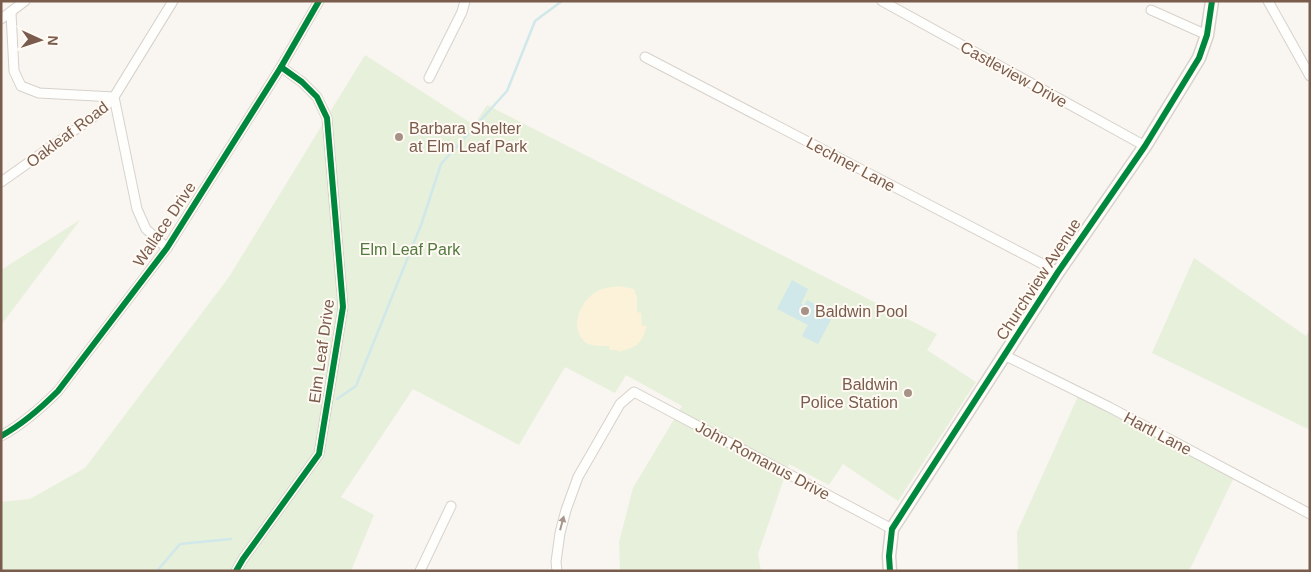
<svg xmlns="http://www.w3.org/2000/svg" width="1311" height="572" viewBox="0 0 1311 572" font-family="Helvetica,sans-serif">
<rect width="100%" height="100%" fill="#f9f5f0"/>
<g fill="#e7f0db">
<path d="M365,55L474,125L487,105L937,334L927,350L976,382L898,501L843,464L829,485L789,464L758,554L761,571H620L619,542L633,488L682,406L626,375L615,393L565,367L519,445L413,389L341,497L374,515L351,571H1V502L30,499L85,468L229,277Z"/>
<path d="M80,220L1,325V270Z"/>
<path d="M1194,258L1306,336L1310,329V430L1152,353Z"/>
<path d="M1080,392L1235,475L1189,571H1018L1017,532Z"/>
</g>
<path fill="#fbf2d9" d="M619,286L634,289L637,297V312L641,313L642,326H647C641,345 637,347 618,352V350H610L609,346C600,346 589,347 583,340C570,326 581,300 596,292C603,288 611,287 619,286Z"/>
<path fill="#d0e8ea" d="M792,280L808,289L801,304L804,305L807,300L834,314L818,344L802,336L808,325L777,309Z"/>
<g fill="none" stroke-linecap="round" stroke-linejoin="round">
<g stroke="#d0e8ea" stroke-width="2.5">
<path d="M337,399L356,386L421,225L441,164L507,91L535,21L562,1"/>
<path d="M157,571L180,544L231,539"/>
</g>
<defs>
<g id="street">
<path d="M882,1L1145,146"/>
<path d="M1268,1L1310,76"/>
<path d="M1151,10L1207,35"/>
<path d="M11,13L14,71L21,86L39,93L114,97L137,209L146,229L167,248"/>
<path d="M1,19L25,1"/>
<path d="M645,57L1058,272"/>
<path d="M429,78L462,12L465,1"/>
<path d="M1,182L99,113L114,97L173,1"/>
<path d="M1004,355L1109,407L1310,514"/>
<path d="M1,436C23,424 41,408 58,391L167,248L281,67L319,1"/>
<path d="M236,571L243,559L319,454L343,307L327,118L317,97L302,82L281,67"/>
<path d="M420,571L451,506"/>
<path d="M557,571L556,562L560,533L566,510L578,477L620,404L634,392L892,529"/>
</g>
<path id="secondary" d="M890,571L889,556L892,529L1058,272L1145,146L1199,58L1207,35L1212,1"/>
</defs>
<use href="#street" stroke="#d7d1cb" stroke-width="11"/>
<use href="#secondary" stroke="#d9d2cb" stroke-width="15"/>
<use href="#street" stroke="#fefefd" stroke-width="9"/>
<use href="#secondary" stroke="#fefefd" stroke-width="12"/>
<defs>
<g id="cycleway">
<path d="M1,436C23,424 41,408 58,391L167,248L281,67L319,1"/>
<path d="M236,571L243,559L319,454L343,307L327,118L317,97L302,82L281,67"/>
<path d="M890,571L889,556L892,529L1058,272L1145,146L1199,58L1207,35L1212,1"/>
</g>
</defs>
<use href="#cycleway" stroke="#fffaf3" stroke-width="9"/>
<use href="#cycleway" stroke="#00873e" stroke-width="6"/>
</g>
<defs><path id="oneway-solid" d="M-6-.8H1V-3.2L6.5 0L1 3.2V.8H-6Z" transform="scale(1.25)"/></defs>
<use fill="#a8958b" href="#oneway-solid" transform="translate(562 523) rotate(-75)"/>
<g fill="#a69286" stroke="#fffaf3" stroke-width="2">
<circle cx="399" cy="137" r="5"/>
<circle cx="805" cy="311" r="5"/>
<circle cx="908" cy="393" r="5"/>
</g>
<g text-anchor="middle" stroke-width="4" stroke-linejoin="round" paint-order="stroke">
<g font-size="16" fill="#7a5c4d" stroke="#fffaf3">
<text transform="translate(1014 74) rotate(29)" y="6">Castleview Drive</text>
<text transform="translate(67 134) rotate(-37)" y="6">Oakleaf Road</text>
<text transform="translate(851 164) rotate(28)" y="6">Lechner Lane</text>
<text transform="translate(164 224) rotate(-56)" y="6">Wallace Drive</text>
<text transform="translate(1038 279) rotate(-57)" y="6">Churchview Avenue</text>
<text transform="translate(321 351) rotate(-82)" y="6">Elm Leaf Drive</text>
<text transform="translate(1158 433) rotate(28)" y="6">Hartl Lane</text>
<text transform="translate(763 460) rotate(28)" y="6">John Romanus Drive</text>
</g>
<g font-size="16" fill="#7a5c4d" stroke="#fffaf3" text-anchor="start">
<text x="409" y="134">Barbara Shelter<tspan x="409" dy="18">at Elm Leaf Park</tspan></text>
<text x="815" y="317">Baldwin Pool</text>
<text x="898" y="390" text-anchor="end">Baldwin<tspan x="898" dy="18">Police Station</tspan></text>
</g>
<g font-size="16" fill="#537a41" stroke="#fffaf3">
<text x="410" y="255">Elm Leaf Park</text>
</g>
</g>
<rect width="1311" height="572" fill="none" stroke="#7a5c4d" stroke-width="5"/>
<g transform="translate(40 40) rotate(93)" stroke="#fffaf3" stroke-width="4" paint-order="stroke">
<path d="M0-4L9 19L0 12L-9 19Z" fill="#7a5c4d"/>
<text y="-8" font-size="14" font-weight="bold" text-anchor="middle" fill="#7a5c4d">N</text>
</g>
</svg>
